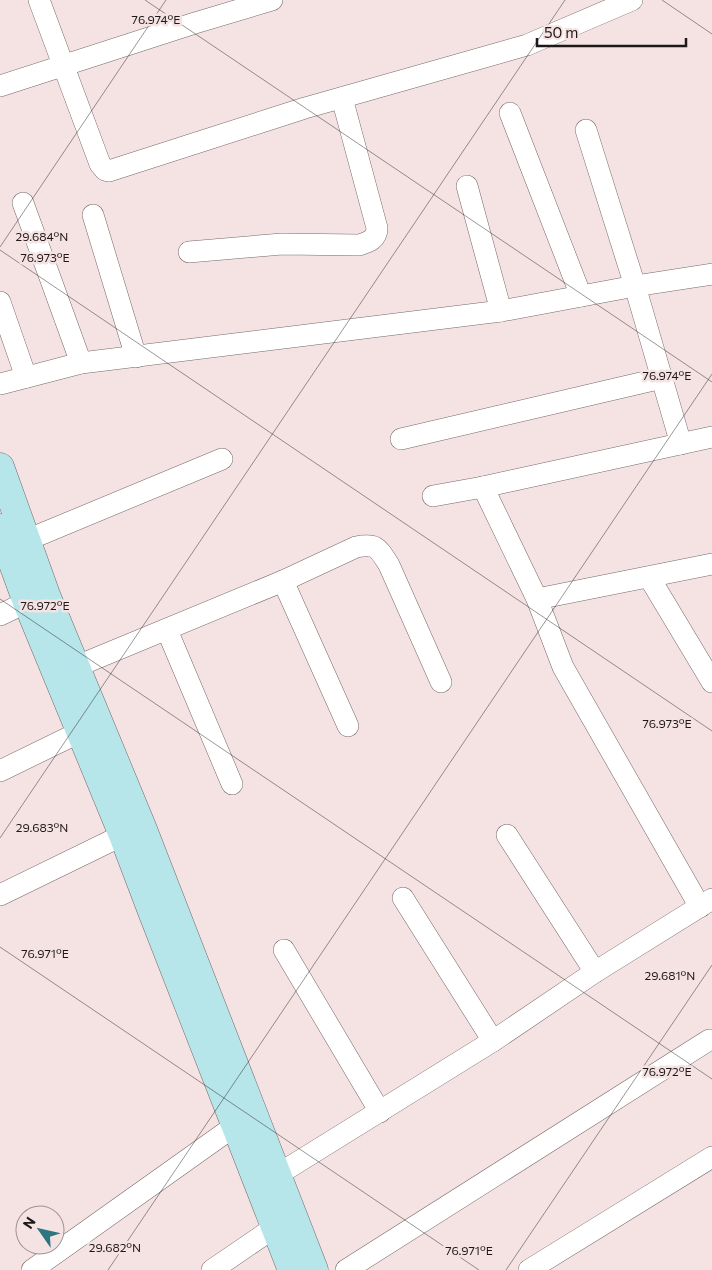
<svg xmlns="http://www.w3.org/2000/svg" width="712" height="1270" viewBox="0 0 712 1270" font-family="Commissioner,sans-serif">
<rect width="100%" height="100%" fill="#f5e3e3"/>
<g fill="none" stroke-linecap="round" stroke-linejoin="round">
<defs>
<g id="minor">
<path d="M39,0L100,164L105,170L109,171L305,108L527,45L632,0"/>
<path d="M0,86L195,23L272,0"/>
<path d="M510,113L581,296"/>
<path d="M586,130L635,286L681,444"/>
<path d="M467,186L501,311"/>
<path d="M23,203L81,363"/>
<path d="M93,215L136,357"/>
<path d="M189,252L282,244L359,245C369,242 377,239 377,228L342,98"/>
<path d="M0,302L26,377"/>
<path d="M0,384L81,363L501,311L635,286L712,274"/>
<path d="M401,439L662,378"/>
<path d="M483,487L537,599L563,667L700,907"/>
<path d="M433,496L483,487L712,437"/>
<path d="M27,540L222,459"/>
<path d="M649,577L712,682"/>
<path d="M283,581L348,726"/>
<path d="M537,599L712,564"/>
<path d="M0,615L27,602"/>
<path d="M167,630L232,784"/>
<path d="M63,672L283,581L356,547C377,543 378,548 389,565L441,682"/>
<path d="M0,771L80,732"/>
<path d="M507,835L595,972"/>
<path d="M0,895L123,835"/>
<path d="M403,898L493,1041"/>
<path d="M284,950L380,1112"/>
<path d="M277,1175L493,1041L595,972L712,899"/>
<path d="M32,1270L236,1125"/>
<path d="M212,1270L275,1227"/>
<path d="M346,1270L709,1040H712"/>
<path d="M529,1270L712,1157"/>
</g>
<g id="secondary">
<path d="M0,467L46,595L142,827L314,1270"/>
<path d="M0,528L27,602L123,835L153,914L292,1270"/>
</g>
</defs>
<use href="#minor" stroke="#776869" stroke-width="22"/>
<use href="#secondary" stroke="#776869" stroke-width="29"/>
<use href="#minor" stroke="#fff" stroke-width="21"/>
<use href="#secondary" stroke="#b6e5ea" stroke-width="28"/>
</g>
<path fill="none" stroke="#1f1819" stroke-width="1" stroke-opacity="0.45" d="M145,0L712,382M662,0L712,34M0,247L166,0M0,250L712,731M0,599L712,1079M0,838L565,0M0,947L479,1270M108,1270L712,374M506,1270L712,965"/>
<g font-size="12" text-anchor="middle" fill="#1f1819" stroke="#f5e3e3" stroke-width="5" stroke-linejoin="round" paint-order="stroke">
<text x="156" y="24">76.974°E</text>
<text x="42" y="241">29.684°N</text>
<text x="45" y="262">76.973°E</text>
<text x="667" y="380">76.974°E</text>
<text x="45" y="610">76.972°E</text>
<text x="667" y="728">76.973°E</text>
<text x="42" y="832">29.683°N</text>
<text x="45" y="958">76.971°E</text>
<text x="670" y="980">29.681°N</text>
<text x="667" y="1076">76.972°E</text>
<text x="115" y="1252">29.682°N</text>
<text x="469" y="1255">76.971°E</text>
</g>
<g transform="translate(40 1230) rotate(304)"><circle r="24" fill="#f5e3e3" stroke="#9f9292"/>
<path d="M0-4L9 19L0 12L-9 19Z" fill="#2d757f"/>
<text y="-8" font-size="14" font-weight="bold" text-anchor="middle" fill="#1f1819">N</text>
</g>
<path d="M537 38v8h149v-8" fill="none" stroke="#1f1819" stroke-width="2.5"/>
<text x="544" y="38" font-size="15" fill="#1f1819" stroke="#f5e3e3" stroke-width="4" paint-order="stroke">50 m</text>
</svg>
